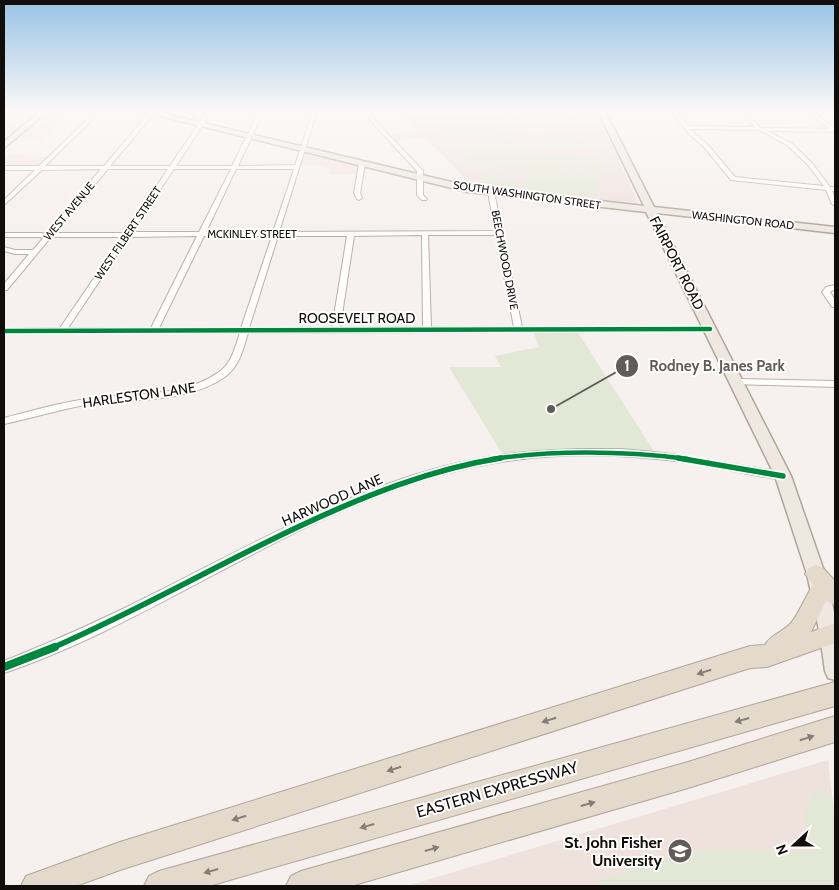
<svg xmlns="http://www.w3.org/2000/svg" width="839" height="890" viewBox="0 0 839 890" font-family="Cabin,sans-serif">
<rect width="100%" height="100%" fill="#f6f0ee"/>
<g fill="#f4e4e0">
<path d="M4,111H41L4,141Z"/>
<path d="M51,111H80H72L39,141H16Z"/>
<path d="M583,111H596L602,124L528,134L511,121Z"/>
<path d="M310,153L358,164L357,174H329L330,169L319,166H300L303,155Z"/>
<path d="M9,154H24L23,156L49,157L40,166L35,167H4V159Z"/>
</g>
<g fill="#efe1dc">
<path d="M397,111H583L511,121L529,134L602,124L638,203L630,205L476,189L424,137L395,141L389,135L417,131Z"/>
<path d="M828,760L835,820V886H407Z"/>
</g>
<g fill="#e3e7d5">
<path d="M443,111H574L575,112L519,120L503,119V129L478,133L445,134L440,133L436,125L437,120L431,113Z"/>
<path d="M579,139L588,149L546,151L538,141Z"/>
<path d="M505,140H520L540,154L600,159L599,176L536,172L599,177L598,197L520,190L524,173L464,164L470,154H463L459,147H475L477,144Z"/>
<path d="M486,175L519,179L515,187L481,183Z"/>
<path d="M533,331H577L655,453L503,455L449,367H501L495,356L539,347Z"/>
<path d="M819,789L832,795L835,820V886H589L603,878L705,849L811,851C807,822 796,813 819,789Z"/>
</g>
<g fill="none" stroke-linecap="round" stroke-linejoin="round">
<defs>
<g id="minor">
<path d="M96,111H101L45,166H104L151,111H156L110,166H170L207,111H212L176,166H232L259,111H264L238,166L295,165L313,111H317L279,232L495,231L488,192L491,190L494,192L522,327H710L714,329L710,331L248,333C243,349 240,365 226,376C189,404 129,398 85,405C58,410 31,418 4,424V418C31,411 58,403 86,399C129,392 181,399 219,372C232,363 235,347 240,333H4V329L60,328L122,237H51L7,290H4V284L29,254H15L4,251V247L15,250H33L44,237H4V233H47L101,169L42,170L4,205V200L35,170H4V166H39ZM108,169H168L125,233H54ZM174,169H231L199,232H132ZM236,169H294L273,232H206ZM422,235L423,327L340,328L354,236ZM428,235H496L514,327H431ZM197,236L151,328H68L129,237ZM204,236H272L241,328H159ZM278,236H347L332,328H249Z"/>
<path d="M367,111H371L373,118L423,171V195L427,199L426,200H422L417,195V171L369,119Z"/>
<path d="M672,111H677L688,126L755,127L739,111H744L761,128L831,129L823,125L808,111H813L827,123L835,128V132L767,131L791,143L812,163L830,187H835V191H832L835,198V206L832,204L826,190L731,180L704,147L688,133ZM690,129L759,130L787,145L808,165L824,186L735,177L708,145Z"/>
<path d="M362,162L365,164L360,193L362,198L359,200L357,199L354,193L359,164Z"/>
<path d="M835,285V289L830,292L835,300V307H832L822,292L826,287Z"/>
<path d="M737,379L835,381V387L734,384L732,382Z"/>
<path d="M579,449H622L664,453L783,472L787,473L788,476L787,479L783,480C754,476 726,469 697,464C637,455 575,452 515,460C331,482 176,615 4,673V661C57,640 108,617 159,591C258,541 357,485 466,461C503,453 541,450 579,449Z"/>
</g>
<g id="primary">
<path d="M40,111H48L4,148V142Z"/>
<path d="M140,111H153L468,186L644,206L598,111H605L654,207L835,227V233L657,213L791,476L825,574L835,616V680L828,678L825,671L820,635L807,574L775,476L646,212L468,192Z"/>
</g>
<g id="motorway">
<path d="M816,565L823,568L835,581V605L826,601L811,632L835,623V643L767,667L750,668L120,870L76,886H21L26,876L120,842L750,646L765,645C770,635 783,632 791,623C800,612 805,597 813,585L805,574L809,568Z"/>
<path d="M835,682V706L209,886H144L149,876L159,871Z"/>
<path d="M835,716V742L688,788L351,886H286L291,876L301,871L688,762Z"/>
</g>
</defs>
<use href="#minor" stroke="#b6b2b0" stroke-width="2"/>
<use href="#primary" stroke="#b1a596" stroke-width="3"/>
<use href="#motorway" stroke="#b1a596" stroke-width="2"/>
<use href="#minor" fill="#fefdfc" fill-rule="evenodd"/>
<use href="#primary" fill="#eee8e0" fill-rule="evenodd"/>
<use href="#motorway" fill="#e3dacc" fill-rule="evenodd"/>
<defs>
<g id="cycleway-far2">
<path d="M4,331L710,329"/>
<path d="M492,459C557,450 623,451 688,459"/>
</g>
<g id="cycleway-far1">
<path d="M678,458L783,476"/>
<path d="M52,648C137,611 217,565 300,526C364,496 431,469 501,458"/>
</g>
<path id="cycleway" d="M4,667L55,647"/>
</defs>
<use href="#cycleway-far2" stroke="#fff" stroke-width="7"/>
<use href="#cycleway-far1" stroke="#fff" stroke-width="9"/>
<use href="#cycleway" stroke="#fff" stroke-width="11"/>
<use href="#cycleway-far2" stroke="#00873e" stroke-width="4.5"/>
<use href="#cycleway-far1" stroke="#00873e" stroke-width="5.5"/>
<use href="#cycleway" stroke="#00873e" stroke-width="8"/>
</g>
<defs><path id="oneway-solid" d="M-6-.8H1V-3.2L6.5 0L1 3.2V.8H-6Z" transform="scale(1.25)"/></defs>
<g fill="#847e75">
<use href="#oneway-solid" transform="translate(704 672) rotate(163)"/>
<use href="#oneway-solid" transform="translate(549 720) rotate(163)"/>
<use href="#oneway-solid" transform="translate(742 720) rotate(164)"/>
<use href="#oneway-solid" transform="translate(807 738) rotate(-18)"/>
<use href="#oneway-solid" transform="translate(394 769) rotate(163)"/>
<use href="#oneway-solid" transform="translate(588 804) rotate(-16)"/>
<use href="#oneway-solid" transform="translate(239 818) rotate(162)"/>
<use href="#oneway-solid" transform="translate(367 826) rotate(164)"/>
<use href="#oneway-solid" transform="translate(432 849) rotate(-16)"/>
<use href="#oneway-solid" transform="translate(211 871) rotate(164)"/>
</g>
<linearGradient id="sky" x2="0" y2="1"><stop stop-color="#97c3e5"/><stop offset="0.47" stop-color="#fbf8f7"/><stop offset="1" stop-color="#fbf8f7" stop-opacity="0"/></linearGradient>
<rect width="839" height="236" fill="url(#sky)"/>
<defs>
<symbol id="university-disc" viewBox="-11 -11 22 22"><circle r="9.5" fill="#605c5a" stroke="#fff"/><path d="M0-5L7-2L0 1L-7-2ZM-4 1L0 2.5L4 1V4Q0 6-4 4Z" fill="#fff"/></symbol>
</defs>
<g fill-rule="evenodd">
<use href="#university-disc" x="666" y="837" width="28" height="28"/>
</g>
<g text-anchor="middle" stroke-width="4" stroke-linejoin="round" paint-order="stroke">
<g font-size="11" fill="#100d0b" stroke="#fff">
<text transform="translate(527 195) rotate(8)" y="4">SOUTH WASHINGTON STREET</text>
<text transform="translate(69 211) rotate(-50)" y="4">WEST AVENUE</text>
<text transform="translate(743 220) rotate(6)" y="4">WASHINGTON ROAD</text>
<text transform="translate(128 233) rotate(-56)" y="4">WEST FILBERT STREET</text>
<text x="252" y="238">MCKINLEY STREET</text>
<text transform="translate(505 260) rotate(79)" y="4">BEECHWOOD DRIVE</text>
</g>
<g font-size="14" fill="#100d0b" stroke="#fff">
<text transform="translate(677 263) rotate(63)" y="5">FAIRPORT ROAD</text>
<text x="357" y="323">ROOSEVELT ROAD</text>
<text transform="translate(139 395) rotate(-8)" y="5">HARLESTON LANE</text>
<text transform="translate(332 500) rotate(-24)" y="5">HARWOOD LANE</text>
</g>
<g font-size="16" fill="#100d0b" stroke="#fff">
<text transform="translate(497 789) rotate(-16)" y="6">EASTERN EXPRESSWAY</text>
</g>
<g font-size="16" font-weight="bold" fill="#100d0b" stroke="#fff" text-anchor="end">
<text x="662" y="848">St. John Fisher<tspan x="662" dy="18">University</tspan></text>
</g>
</g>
<path fill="none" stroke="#605c5a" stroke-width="2" d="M551 409L627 366"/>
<g fill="#605c5a" stroke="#fff" stroke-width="2">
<circle cx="551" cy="409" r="5"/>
<circle cx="627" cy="366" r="12"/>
</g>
<g font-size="15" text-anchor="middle" font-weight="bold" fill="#fff">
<text x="627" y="371">1</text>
</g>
<g font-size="15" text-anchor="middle" font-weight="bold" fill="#605c5a" stroke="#fff" stroke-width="4" stroke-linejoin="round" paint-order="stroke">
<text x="717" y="371">Rodney B. Janes Park</text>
</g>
<rect width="839" height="890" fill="none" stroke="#100d0b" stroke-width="10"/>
<g transform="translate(794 845) rotate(249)" stroke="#ffffff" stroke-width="4" paint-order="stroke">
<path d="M0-4L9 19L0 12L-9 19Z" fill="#100d0b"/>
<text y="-8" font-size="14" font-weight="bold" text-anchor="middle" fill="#100d0b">N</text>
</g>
</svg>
